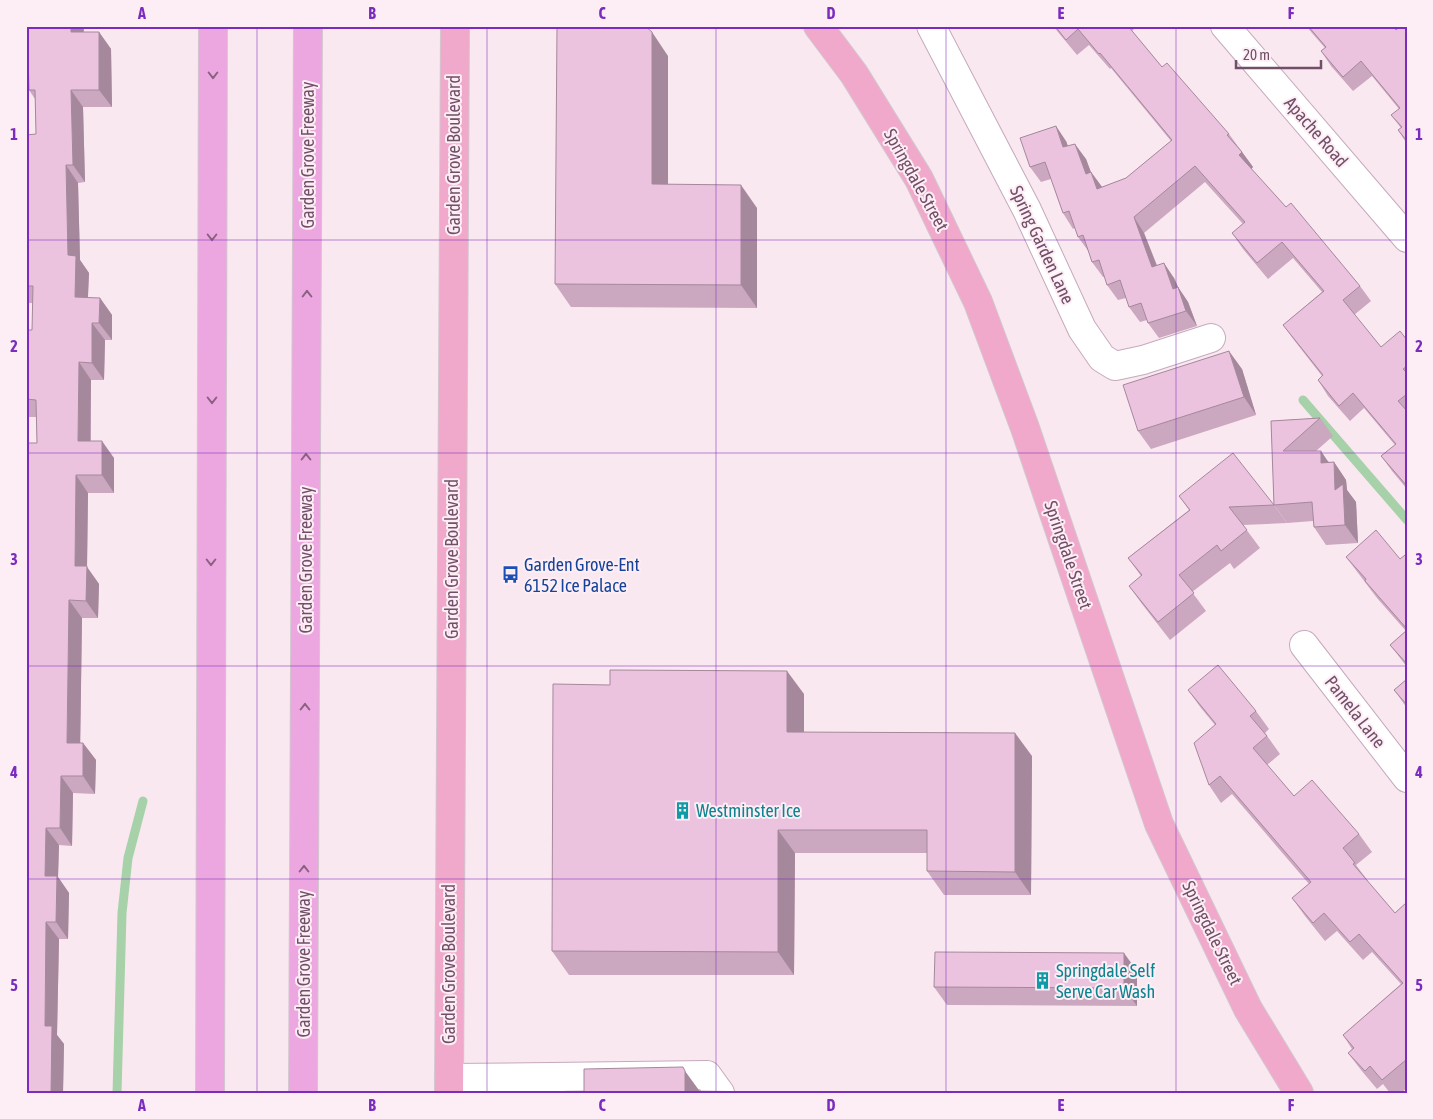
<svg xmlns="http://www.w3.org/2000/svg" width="1433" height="1119" viewBox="0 0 1433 1119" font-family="'Asap Condensed',sans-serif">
<rect width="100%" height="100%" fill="#fae8f0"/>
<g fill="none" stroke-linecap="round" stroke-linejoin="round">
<g stroke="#a6d1a9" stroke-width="9">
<path d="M1303,400L1407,520"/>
<path d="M117,1093L122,913L128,858L143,801"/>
</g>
<defs>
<g id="minor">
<path d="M931,26L1027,210L1082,329L1102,358L1115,366L1143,360L1211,338"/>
<path d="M1225,26L1407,238"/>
<path d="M1304,645L1407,778"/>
<path d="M551,1077L707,1075L720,1093"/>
<path d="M449,1078L551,1077V1093"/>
</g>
<g id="major">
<path d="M818,26L854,74L919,179L978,302L1025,428L1159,824L1248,1009L1299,1093"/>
<path d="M449,1093L455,26"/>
</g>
<g id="highway">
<path d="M210,1093L213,26"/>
<path d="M303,1093L308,26"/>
</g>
</defs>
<use href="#minor" stroke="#c5aabc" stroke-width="30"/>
<use href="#major" stroke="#d2c7cf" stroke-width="30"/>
<use href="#highway" stroke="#d2c7cf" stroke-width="30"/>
<use href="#minor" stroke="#fff" stroke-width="28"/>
<use href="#major" stroke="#f0a9ca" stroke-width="28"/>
<use href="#highway" stroke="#eca7e0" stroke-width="28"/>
</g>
<g fill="#cba8c0">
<path d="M26,26H84L83,32H99L111,49L112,107H83L85,182L78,183L80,260L89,273L88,298H100L112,315V340H105L104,380H91V441L114,458V493H88L87,567L99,584L98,618H82L80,743H83L96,760L95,794L73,793L72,846L59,845L58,877L69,893L68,939H59L57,1035L64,1044L63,1093H26L37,443L36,417H26V330H32L33,303H26V135L36,134L35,99L29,90L28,72H26Z"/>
<path d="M1053,26H1134L1135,28L1132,31L1162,67L1229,134L1253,167L1251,169L1286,207L1360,286L1371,301L1354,315L1381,347L1407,340V489L1392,471L1381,456L1395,445L1364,408L1350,421L1328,396L1318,380L1322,376L1294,340L1283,325L1322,292L1293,258L1268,279L1243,249L1232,233L1243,224L1205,182L1144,233L1157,265L1174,278L1178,287L1188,302L1197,326L1159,338L1148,323L1147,320L1140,322L1129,307L1126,298L1118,300L1107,285L1105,277H1103L1092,262L1089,252L1078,237L1075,228L1073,229L1063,213L1051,179L1041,182L1030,167L1066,141L1068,146L1086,159L1091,172L1102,187L1126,178L1171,141L1111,68L1110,69L1089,45L1077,55Z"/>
<path d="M1306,26H1392L1396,30L1407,26V144L1398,130L1401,128L1391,115L1399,109L1372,76L1353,91L1331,66L1321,51L1325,48Z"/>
<path d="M668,56V184L757,208V308L571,307L555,284Z"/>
<path d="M1242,369L1256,415L1151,449L1138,431Z"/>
<path d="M1320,418L1333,436L1316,451L1329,462H1334L1346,480L1347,490L1356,502L1358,543L1326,545L1314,527L1313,521L1287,523L1274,505L1271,421Z"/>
<path d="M1179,496L1274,505L1287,523L1243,525L1260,548L1234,569L1230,563L1192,592L1206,611L1170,640L1142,604L1129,586L1141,576L1128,558L1189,510Z"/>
<path d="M1407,555V667L1390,645L1406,631L1377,598L1346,557L1400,559Z"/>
<path d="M1407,679V708L1394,690Z"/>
<path d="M1188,690L1256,711L1269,729L1265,733L1280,754L1267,765L1294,796L1359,834L1372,852L1356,865L1368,881H1367L1395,913L1407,902V1088L1401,1093H1390L1383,1084L1377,1089L1361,1070L1348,1053L1352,1049L1343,1035L1401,984L1372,952L1363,960L1337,931L1325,941L1305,916L1292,898L1309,884L1232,794L1221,803L1209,785L1215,725L1201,708Z"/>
<path d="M804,694V733L1032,756L1031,895H944L927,871V853H795L794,975H569L552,951Z"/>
<path d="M1137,971V1006L947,1005L934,987Z"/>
</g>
<g fill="#a5889c">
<path d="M71,26H84L83,49L71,32Z"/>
<path d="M99,32L111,49L112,107L99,90Z"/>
<path d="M652,32L668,56V207L652,184Z"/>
<path d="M71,90L83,107L85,182L73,165Z"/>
<path d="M1056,126L1066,141L1074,163L1063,147Z"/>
<path d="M1075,144L1086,159L1097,189L1086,174Z"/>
<path d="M1242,152L1253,167L1250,171L1239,155Z"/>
<path d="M66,165L78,183L80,260L89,273L87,315L75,297L68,255Z"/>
<path d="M1091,172L1102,187L1097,189Z"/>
<path d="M741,185L757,208V308L741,285Z"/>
<path d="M1134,217L1144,233L1163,282L1152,267Z"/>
<path d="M1164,263L1174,278L1178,287L1188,302L1197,326L1186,311L1173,289Z"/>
<path d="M100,298L112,315V340L99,323Z"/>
<path d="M92,323L105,340L104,380L92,363Z"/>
<path d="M1229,351L1242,369L1256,415L1244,397Z"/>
<path d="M79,362L91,380L90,458L78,441Z"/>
<path d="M102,441L114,458V493L102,475Z"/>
<path d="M1321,451L1333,469L1321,463Z"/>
<path d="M1334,462L1346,480L1347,490L1356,502L1358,543L1345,525L1335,490Z"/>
<path d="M76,475L88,493L87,567L99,584L98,618L86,601L75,566Z"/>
<path d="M69,600L82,618L80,760L67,743Z"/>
<path d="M787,671L804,694V756L787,732Z"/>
<path d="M1015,733L1032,756L1031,895L1015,872Z"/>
<path d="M83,743L96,760L95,794L83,776Z"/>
<path d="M61,776L73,793L72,846L60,828Z"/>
<path d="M46,828L59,845L58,877L69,893L68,939L56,922L45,876Z"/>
<path d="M778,830L795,853L794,975L778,952Z"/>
<path d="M46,922L59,939L57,1035L64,1044L63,1093H51L45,1026Z"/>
<path d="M1124,953L1137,971V1006L1124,988Z"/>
<path d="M685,1071L701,1093L685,1091Z"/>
</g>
<g fill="#ecc3df" stroke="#a5889c">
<path d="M26,26H71V32H99V90H71L73,165H66L68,255L76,256L75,297L100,298L99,323H92V363L79,362L78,441H102V475H76L75,566H87L86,601L69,600L67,743H83V776H61L60,828H46L45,876H57L56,922H46L45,1026H52L51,1093H26V443H37L36,400L26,399V330H32L33,286H26V135L36,134L35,90H29L28,55H26Z"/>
<path d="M557,26H645L652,32V184L741,185V285L555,284Z"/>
<path d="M1055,26H1128L1162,67L1167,63L1229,134L1227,135L1242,152L1239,155L1286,207L1291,203L1360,286L1343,300L1381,347L1400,331L1407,340V366L1403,369L1407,373V394L1398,401L1407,411V486L1381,456L1396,444L1353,393L1339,406L1318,380L1323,375L1283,325L1324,291L1282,242L1257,263L1232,233L1245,222L1195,166L1134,217L1152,267L1164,263L1173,289L1178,287L1186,311L1148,323L1141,303L1129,307L1120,280L1107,285L1099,260L1092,262L1083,235L1078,237L1069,211L1063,213L1045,162L1030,167L1020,138L1056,126L1063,147L1075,144L1086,174L1091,172L1097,189L1126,178L1172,140L1100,53L1099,54L1078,29L1066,40Z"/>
<path d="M1308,26H1392L1396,30L1401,26H1407V141L1398,130L1402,127L1391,115L1400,108L1361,61L1343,77L1321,51L1326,47Z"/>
<path d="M1229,351L1244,397L1138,431L1123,385Z"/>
<path d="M1320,418L1283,451H1321V463L1334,462L1335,490L1343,484L1345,525L1314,527L1312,502L1274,505L1271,421Z"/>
<path d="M1233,453L1274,505L1229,507L1247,530L1221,551L1217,545L1179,575L1194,593L1158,622L1129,586L1142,575L1128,558L1190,510L1179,496Z"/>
<path d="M1376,530L1400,559L1405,555H1407V629L1365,581L1366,579L1346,557Z"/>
<path d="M1407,630V664L1390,645Z"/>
<path d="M1218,665L1256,711L1250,716L1267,736L1253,748L1294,796L1312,780L1359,834L1343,848L1355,863L1353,864L1395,913L1407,902V1059L1382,1080L1370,1066L1365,1071L1348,1053L1354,1048L1343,1035L1403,983L1359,934L1350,942L1324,913L1313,923L1292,898L1311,882L1220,776L1209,785L1194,743L1216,724L1188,690Z"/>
<path d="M610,670L787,671V732L1015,733V872L927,871V830H778V952L552,951L553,684L610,685Z"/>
<path d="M1407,679V705L1394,690Z"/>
<path d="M935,952L1124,953V988L934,987Z"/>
<path d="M683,1067L685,1071V1091L859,1093H584V1069Z"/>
</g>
<defs><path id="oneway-chevron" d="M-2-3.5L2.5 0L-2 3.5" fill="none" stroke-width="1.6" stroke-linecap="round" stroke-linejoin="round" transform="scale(1.25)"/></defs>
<g stroke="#8a6180">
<use href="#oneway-chevron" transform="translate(213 75) rotate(90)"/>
<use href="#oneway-chevron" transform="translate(212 237) rotate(90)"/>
<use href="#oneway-chevron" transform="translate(307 294) rotate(-90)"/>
<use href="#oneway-chevron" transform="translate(212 400) rotate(90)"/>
<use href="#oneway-chevron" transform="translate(306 457) rotate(-90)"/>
<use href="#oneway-chevron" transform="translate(211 562) rotate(90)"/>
<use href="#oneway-chevron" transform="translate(305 707) rotate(-90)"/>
<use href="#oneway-chevron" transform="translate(304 869) rotate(-90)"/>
</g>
<path fill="none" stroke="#7b2cbf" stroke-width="1" stroke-opacity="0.55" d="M257,26V1093M487,26V1093M716,26V1093M946,26V1093M1176,26V1093M26,240H1407M26,453H1407M26,666H1407M26,879H1407"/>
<defs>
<symbol id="bus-bare" viewBox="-9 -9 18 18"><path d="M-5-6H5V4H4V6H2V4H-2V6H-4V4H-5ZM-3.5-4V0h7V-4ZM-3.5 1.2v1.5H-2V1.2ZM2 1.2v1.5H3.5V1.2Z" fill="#1a4fb4" stroke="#fdeef5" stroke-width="2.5" paint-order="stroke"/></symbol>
<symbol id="building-bare" viewBox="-9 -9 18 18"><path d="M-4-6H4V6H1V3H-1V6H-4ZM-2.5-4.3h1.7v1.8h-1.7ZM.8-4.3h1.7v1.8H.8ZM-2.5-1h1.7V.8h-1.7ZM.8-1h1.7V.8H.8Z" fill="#0f9aa8" stroke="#fdeef5" stroke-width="2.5" paint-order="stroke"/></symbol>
</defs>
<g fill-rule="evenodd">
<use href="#bus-bare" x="498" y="562" width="25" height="25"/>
<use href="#building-bare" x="670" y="798" width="25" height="25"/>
<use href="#building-bare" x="1030" y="968" width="25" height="25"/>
</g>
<g text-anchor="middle" stroke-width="4" stroke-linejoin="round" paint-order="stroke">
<g font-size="18" fill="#714f68" stroke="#fdeef5">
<text transform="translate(1316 132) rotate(49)" y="6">Apache Road</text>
<text transform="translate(308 155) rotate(-90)" y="6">Garden Grove Freeway</text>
<text transform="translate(454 155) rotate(-90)" y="6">Garden Grove Boulevard</text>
<text transform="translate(916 180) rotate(61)" y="6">Springdale Street</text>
<text transform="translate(1042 245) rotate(65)" y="6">Spring Garden Lane</text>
<text transform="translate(1068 555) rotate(71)" y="6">Springdale Street</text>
<text transform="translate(452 559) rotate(-90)" y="6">Garden Grove Boulevard</text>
<text transform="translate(306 560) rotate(-90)" y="6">Garden Grove Freeway</text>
<text transform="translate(1355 712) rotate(52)" y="6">Pamela Lane</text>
<text transform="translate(1212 933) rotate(64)" y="6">Springdale Street</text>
<text transform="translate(304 964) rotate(-90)" y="6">Garden Grove Freeway</text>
<text transform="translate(449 964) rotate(-90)" y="6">Garden Grove Boulevard</text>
</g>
<g font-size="18" fill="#164399" stroke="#fdeef5" text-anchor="start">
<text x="524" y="571">Garden Grove-Ent<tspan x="524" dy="21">6152 Ice Palace</tspan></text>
</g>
<g font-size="18" fill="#0d838f" stroke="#fdeef5" text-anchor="start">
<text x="696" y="817">Westminster Ice</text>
<text x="1056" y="977">Springdale Self<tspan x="1056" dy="21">Serve Car Wash</tspan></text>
</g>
</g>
<rect width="1433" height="1119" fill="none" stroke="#fdeef5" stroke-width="55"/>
<path d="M1236 60v8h85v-8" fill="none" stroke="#714f68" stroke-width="2.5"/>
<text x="1243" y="60" font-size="15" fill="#714f68" stroke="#fdeef5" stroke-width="4" paint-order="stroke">20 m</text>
<rect x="28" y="28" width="1378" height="1064" fill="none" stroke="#7b2cbf" stroke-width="2"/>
<g font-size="16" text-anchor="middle" font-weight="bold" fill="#7b2cbf">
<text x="142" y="19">A</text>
<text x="372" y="19">B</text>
<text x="602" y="19">C</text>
<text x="831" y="19">D</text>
<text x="1061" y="19">E</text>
<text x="1291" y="19">F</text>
<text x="14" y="140">1</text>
<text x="1419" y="140">1</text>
<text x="14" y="352">2</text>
<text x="1419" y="352">2</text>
<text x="14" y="565">3</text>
<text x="1419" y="565">3</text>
<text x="14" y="778">4</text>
<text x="1419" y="778">4</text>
<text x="14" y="991">5</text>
<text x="1419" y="991">5</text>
<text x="142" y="1111">A</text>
<text x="372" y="1111">B</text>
<text x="602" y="1111">C</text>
<text x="831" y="1111">D</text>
<text x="1061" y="1111">E</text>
<text x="1291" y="1111">F</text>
</g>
</svg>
